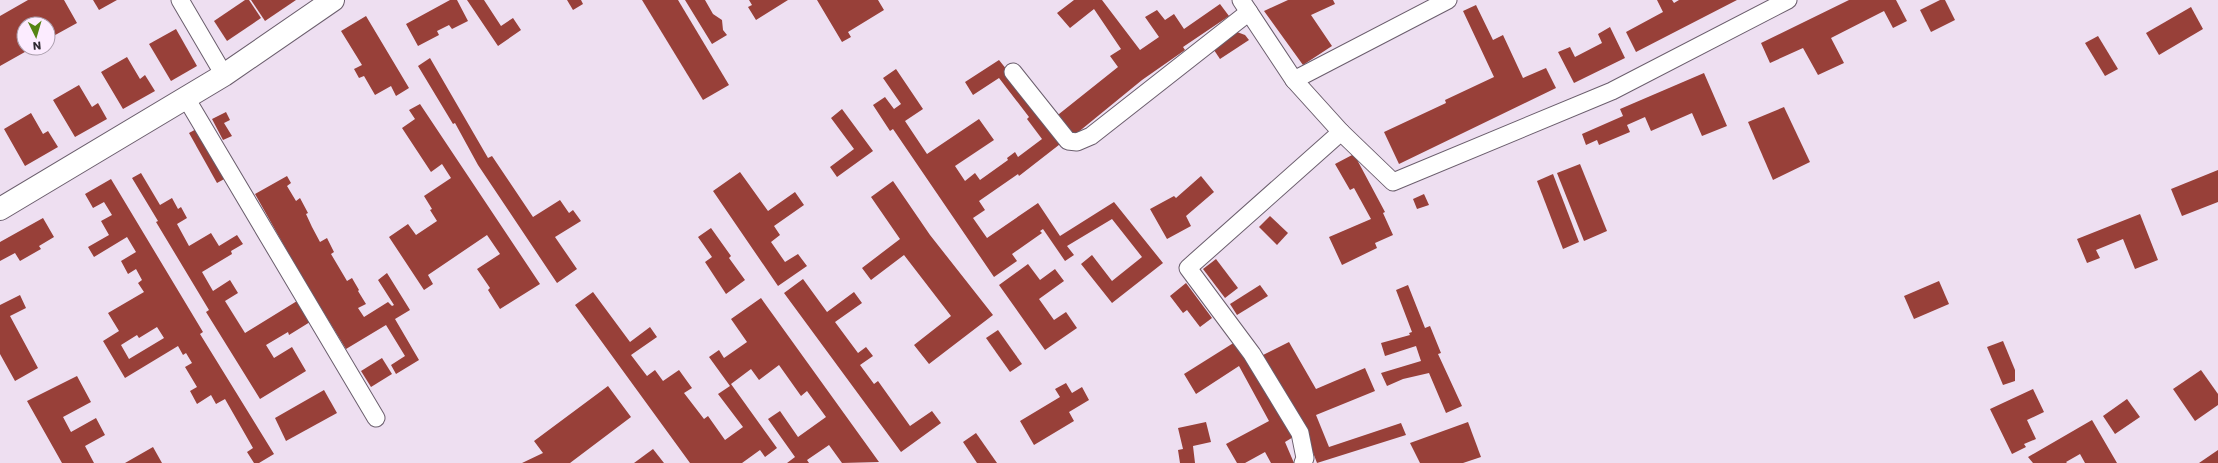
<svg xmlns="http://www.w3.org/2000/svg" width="2218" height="463" viewBox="0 0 2218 463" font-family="Poppins,sans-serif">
<rect width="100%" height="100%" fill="#eedff1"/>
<g fill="#984039" fill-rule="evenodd">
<path d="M28,0H64L77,23L48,39V24H24V48H32L0,66V16Z"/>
<path d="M93,0H117L99,10Z"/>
<path d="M245,0H249L261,18L227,41L214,21Z"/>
<path d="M251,0H296L265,21Z"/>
<path d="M450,0H457L468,21L452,29L449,25L437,31L439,35L418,46L406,24Z"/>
<path d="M467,0H484L501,26L513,18L521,30L498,46Z"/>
<path d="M567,0H581L583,4L573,10Z"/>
<path d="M642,0H678L729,85L703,100Z"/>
<path d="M685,0H705L713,14L722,20L723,30L727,35L712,44Z"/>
<path d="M749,0H788L756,20L748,7L752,5Z"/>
<path d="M817,0H878L884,10L848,32L851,37L842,42Z"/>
<path d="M1074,0H1102L1140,50L1159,37L1145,17L1157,10L1165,20L1174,14L1184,29L1220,4L1229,16L1183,47L1185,50L1142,80L1071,138L1054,118L1118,67L1110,56L1121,49L1094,9L1070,28L1057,13Z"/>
<path d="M1288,0H1333L1335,4L1311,15L1332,46L1303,65L1264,11Z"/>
<path d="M1657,0H1672L1674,3L1679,0H1737L1636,52L1626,32L1663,12Z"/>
<path d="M1849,0H1896L1907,21L1893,28L1884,11L1831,38L1844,63L1818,75L1803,48L1770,63L1761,43Z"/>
<path d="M1940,0H1945L1955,20L1931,32L1920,10Z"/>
<path d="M1476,5L1493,40L1503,35L1523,78L1546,68L1556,88L1399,164L1384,132L1446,103L1445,100L1494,77L1463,11Z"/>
<path d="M2191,7L2203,29L2159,55L2146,33Z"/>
<path d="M366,16L409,88L396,96L391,86L375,95L364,76L359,78L354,69L362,65L341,31Z"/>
<path d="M1610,27L1625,58L1574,83L1558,52L1570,47L1575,57L1602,43L1598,34Z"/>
<path d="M176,29L197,66L171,81L149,44Z"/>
<path d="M1237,32L1245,35L1249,40L1220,59L1214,50Z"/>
<path d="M2098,36L2118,69L2105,76L2085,43Z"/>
<path d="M127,57L140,79L145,75L155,91L123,109L101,72Z"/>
<path d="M430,58L488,158L492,156L533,217L560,200L569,213L573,210L581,221L555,237L577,269L557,283L478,165L455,123L453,124L418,66Z"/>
<path d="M999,60L1064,141L1019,176L1018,174L979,201L985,210L973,218L987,238L1038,203L1060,236L1114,202L1163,263L1112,303L1081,264L1092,255L1112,281L1142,257L1112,219L1067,246L1074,255L1065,261L1043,229L1040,231L1042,233L1012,254L1017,261L994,277L893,129L890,131L873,105L885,97L894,109L901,104L883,78L896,69L923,109L905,121L927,154L979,119L994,140L955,166L965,181L975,173L980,180L1008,160L1007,158L1015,152L1018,157L1042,139L1027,119L1029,117L999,78L973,95L965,82Z"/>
<path d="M1704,73L1727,126L1702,136L1692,113L1651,131L1645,117L1627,125L1630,132L1599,145L1597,140L1586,145L1582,134L1623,116L1620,109Z"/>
<path d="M79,85L92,107L98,103L107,119L75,137L53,100Z"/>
<path d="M420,104L540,284L500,309L488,290L490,288L477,269L500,254L487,235L428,275L433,284L424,290L389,237L408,224L416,235L437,221L430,210L432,209L424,196L451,178L442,164L431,172L402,128L415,119L409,110Z"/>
<path d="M1784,107L1810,162L1773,180L1748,122Z"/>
<path d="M842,109L873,151L837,177L830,167L854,149L831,118Z"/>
<path d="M226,112L230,120L224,123L232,136L223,140L212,119Z"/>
<path d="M31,113L43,134L48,131L58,147L25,166L4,129Z"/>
<path d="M200,127L228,177L217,183L189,133Z"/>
<path d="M1354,154L1385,212L1383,213L1393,235L1375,243L1377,248L1342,265L1329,237L1371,219L1354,188L1350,190L1335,164Z"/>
<path d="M1580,164L1607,231L1584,241L1557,173Z"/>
<path d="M2218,170V202L2182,216L2171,189Z"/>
<path d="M740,172L768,211L795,192L804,205L774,226L780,235L771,242L785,262L798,254L807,266L778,286L713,191Z"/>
<path d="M141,173L160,205L172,198L178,209L181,207L187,218L177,224L189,246L211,233L219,246L237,235L243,244L231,251L232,254L202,272L213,291L230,280L238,293L225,301L245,333L297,301L310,322L289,335L288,332L266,345L274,358L292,347L306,371L260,399L206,312L209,310L156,222L158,221L132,178Z"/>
<path d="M1553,174L1579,242L1563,249L1537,181Z"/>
<path d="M287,176L291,183L287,186L296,201L300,198L308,213L306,214L312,227L320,242L327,238L334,252L331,254L347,281L352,278L359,290L358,291L366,304L358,308L364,317L388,302L392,306L394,305L378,280L387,273L410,310L395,319L419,360L396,374L391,365L405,356L386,325L346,349L299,272L255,194Z"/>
<path d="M1201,176L1214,192L1186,216L1191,226L1167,239L1150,209L1174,196L1176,198Z"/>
<path d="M111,179L203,332L200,334L274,454L259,463H254L247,452L253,448L225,399L216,404L211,395L197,404L190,391L197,387L185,367L192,363L186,353L183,355L178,346L125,378L103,341L119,331L108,313L144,292L138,283L142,280L136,269L128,274L121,261L136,252L127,237L94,257L88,247L109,235L101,221L112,215L104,202L93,208L85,194ZM157,327L164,338L129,359L121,345L137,335L139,338Z"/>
<path d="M893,181L930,235L993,315L929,364L914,345L951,316L904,255L871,280L862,268L900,239L871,197Z"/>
<path d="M1424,194L1429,205L1417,209L1413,199Z"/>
<path d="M2140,214L2158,260L2135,269L2123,239L2096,250L2100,258L2087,263L2077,239Z"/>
<path d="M1270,216L1288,233L1277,245L1259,227Z"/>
<path d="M43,218L54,237L39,246L41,249L20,261L15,253L0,261V242Z"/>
<path d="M711,228L731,256L729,258L745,280L726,294L705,262L712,257L698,237Z"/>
<path d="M1216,259L1238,288L1225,298L1203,269Z"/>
<path d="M1028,264L1040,280L1055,269L1064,281L1039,299L1054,320L1066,312L1077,328L1045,350L999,285Z"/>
<path d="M803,279L827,312L854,292L862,303L835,322L858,353L866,347L873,356L860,365L874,384L878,381L910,426L932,411L941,423L901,452L784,293Z"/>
<path d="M1939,281L1949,304L1914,319L1904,296Z"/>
<path d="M1186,283L1212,318L1200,327L1187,310L1183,313L1170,296Z"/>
<path d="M1260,285L1268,296L1237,315L1230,304Z"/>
<path d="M1408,285L1425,328L1430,326L1441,353L1438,354L1462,406L1446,413L1429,373L1403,379L1387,386L1381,373L1421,361L1416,346L1385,356L1381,343L1410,335L1409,333L1412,332L1396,290Z"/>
<path d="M593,292L630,342L650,327L657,337L631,355L647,376L655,370L663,381L679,370L692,388L684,393L704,419L708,416L725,440L743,427L718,394L730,386L709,357L719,350L724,358L747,342L731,319L761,298L879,462L842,463L829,445L807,460L809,463H787L795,457L768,419L780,411L798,437L826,417L807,391L801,396L779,365L759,380L751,369L731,384L777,448L765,457L760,450L742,463H690L575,305Z"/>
<path d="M20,295L26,308L10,316L38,368L15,381L0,354V305Z"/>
<path d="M998,330L1022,364L1010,372L986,338Z"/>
<path d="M2003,341L2015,370V381L2003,385L1987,347Z"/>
<path d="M1235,342L1295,436L1285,442L1294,463H1271L1265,452L1245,463H1237L1226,444L1269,421L1239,366L1196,394L1184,374Z"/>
<path d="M1289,342L1316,389L1365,368L1375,391L1316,415L1329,447L1401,423L1406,435L1317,463L1301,421L1263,355Z"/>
<path d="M382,358L392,374L371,387L361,371Z"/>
<path d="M2201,370L2218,394V405L2195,421L2173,389Z"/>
<path d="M77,376L91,402L63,417L71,432L96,418L105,435L85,446L94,463H62L27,401Z"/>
<path d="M1066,383L1072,393L1082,387L1089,400L1069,412L1074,421L1034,445L1020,421L1060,397L1055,389Z"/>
<path d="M608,386L631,417L570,463H522L543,453L534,441Z"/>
<path d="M2033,389L2044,412L2027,420L2036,439L2024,444L2026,447L2012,454L1990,409Z"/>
<path d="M324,390L337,413L286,441L275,418Z"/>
<path d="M2127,399L2140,417L2115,434L2103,416Z"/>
<path d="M2092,420L2117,463H2085L2080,454L2066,462L2067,463H2033L2028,457Z"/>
<path d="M1206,422L1211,442L1193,446L1195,463H1180L1178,450L1183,449L1178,428Z"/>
<path d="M1468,422L1481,457L1463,463H1420L1410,443Z"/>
<path d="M976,433L997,463H977L963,442Z"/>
<path d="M153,447L162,463H125Z"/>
<path d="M653,449L664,463H634Z"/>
<path d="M2218,450V463H2199Z"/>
</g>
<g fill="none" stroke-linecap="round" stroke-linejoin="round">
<defs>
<g id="street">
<path d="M180,0L224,75"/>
<path d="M1241,0L1294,80L1341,132L1188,268L1252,354L1300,433L1305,458L1303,463"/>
<path d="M1013,72L1068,141L1077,142L1091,136L1249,12"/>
<path d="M1294,80L1448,0"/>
<path d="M186,98L376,418"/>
<path d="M1341,132L1393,182L1612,91L1788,0"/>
</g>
<path id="secondary" d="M0,209L224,75L333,0"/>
</defs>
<use href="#street" stroke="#6b5e6d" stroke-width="19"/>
<use href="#secondary" stroke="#6b5e6d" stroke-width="24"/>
<use href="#street" stroke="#fff" stroke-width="17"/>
<use href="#secondary" stroke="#fff" stroke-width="22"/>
</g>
<g transform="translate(36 36) rotate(175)"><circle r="19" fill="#fcecff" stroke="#aa9eac"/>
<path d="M0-3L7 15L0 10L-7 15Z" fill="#558414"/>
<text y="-6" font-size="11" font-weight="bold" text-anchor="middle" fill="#2e2930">N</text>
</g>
</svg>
